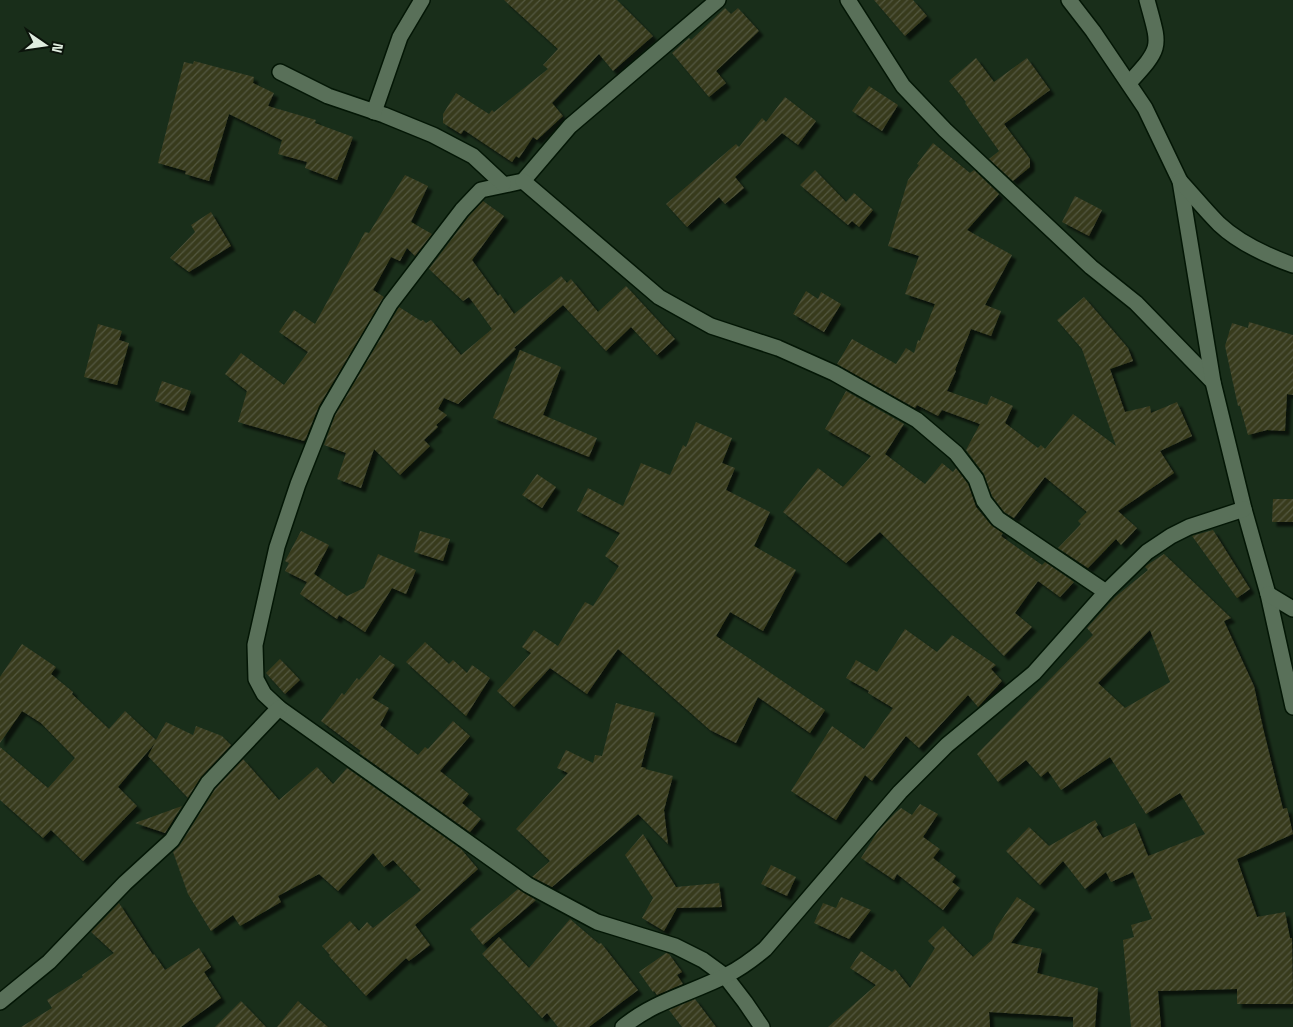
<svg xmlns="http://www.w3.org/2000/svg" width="1293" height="1027" viewBox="0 0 1293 1027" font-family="'Space Grotesk',sans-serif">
<defs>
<pattern id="building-hatch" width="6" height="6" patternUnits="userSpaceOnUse" patternTransform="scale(1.25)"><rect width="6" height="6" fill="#383b1f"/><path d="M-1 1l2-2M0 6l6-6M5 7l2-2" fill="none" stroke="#54583f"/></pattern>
<filter id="shadow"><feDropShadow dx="4.5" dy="4.5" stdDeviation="1" flood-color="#0009"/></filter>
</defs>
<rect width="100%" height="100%" fill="#192e1a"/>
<g fill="url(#building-hatch)" fill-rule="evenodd" filter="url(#shadow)">
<path d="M504,0H617L653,36L613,71L599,54L552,103L563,116L537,140L533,137L519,158L516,156L512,162L464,130L461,134L443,123V114L456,93L489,114L492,110L494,112L548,69L543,65L558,49Z"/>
<path d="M874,0H913L927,16L905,36Z"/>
<path d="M725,8L731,14L738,8L759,31L716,71L726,83L709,97L672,53L689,38L691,40Z"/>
<path d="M976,58L994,82L1027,58L1050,90L1004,124L1030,159V167L1013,181L989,159L999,151L965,103L966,102L949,81Z"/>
<path d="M194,61L254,77L253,83L274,93L268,106L316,120L315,123L353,137L337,180L305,168L307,162L278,154L282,140L229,114L209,181L185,174L186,171L158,163L184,62L193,64Z"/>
<path d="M869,86L898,105L882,131L852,111Z"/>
<path d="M785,97L816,121L798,145L782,133L735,177L744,188L725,204L719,197L687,227L666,204L736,144L739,147L762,118L766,122Z"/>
<path d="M933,143L970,173L974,170L999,194L967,230L1012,255L985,305L1001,311L991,336L971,329L955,370L956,371L947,391L987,405L991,396L1013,406L1005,423L1038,448L1041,445L1045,449L1073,414L1116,446L1082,349L1057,320L1084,297L1128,348L1133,361L1110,369L1125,412L1150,406L1151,413L1177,402L1192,436L1160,451L1174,473L1118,511L1137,528L1121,545L1116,539L1088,568L1058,548L1081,524L1078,521L1087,512L1045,477L1014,518L1004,512L992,496L984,474L966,450L980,424L942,410L938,416L917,405L915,408L837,364L852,339L896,364L906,348L914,353L918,340L920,341L935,304L905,294L919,256L888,246L908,180L919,165L917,164Z"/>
<path d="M815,170L846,202L854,193L873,210L859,227L852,221L848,225L800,185Z"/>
<path d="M405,175L428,186L411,222L432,234L415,256L407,248L400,261L391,257L373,290L384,297L319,406L306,438L304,441L238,422L247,391L225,374L241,353L284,385L308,352L279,332L294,310L315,324L365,232L369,233Z"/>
<path d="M1075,196L1102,210L1089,236L1062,222Z"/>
<path d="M483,201L504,216L472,260L498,296L500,294L514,314L561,276L567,283L571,279L598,312L626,286L675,339L657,355L631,327L606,351L563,305L514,348L516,349L458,404L444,398L438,409L447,415L436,425L438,427L424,440L430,446L400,475L374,449L361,488L337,479L346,453L324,445L335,415L399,307L421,321L423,320L426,323L431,320L461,355L492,329L469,297L463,301L429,269L469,216Z"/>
<path d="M211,212L231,246L189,272L170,258L195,232L191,225Z"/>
<path d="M806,291L818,299L821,292L841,304L824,332L793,314Z"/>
<path d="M1249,322L1293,335V395L1287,394L1285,431L1267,430L1248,435L1240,406H1238L1225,346L1232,323L1248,328Z"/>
<path d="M98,324L122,331L119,340L129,343L117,385L84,377Z"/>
<path d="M520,350L561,367L543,415L597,438L589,457L493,418Z"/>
<path d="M162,381L191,391L184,411L155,401Z"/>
<path d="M846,391L904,424L885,454L925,484L942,463L953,472L956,468L968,484L976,507L991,525L1003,533L1001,536L1042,565L1045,562L1074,582L1060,597L1038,581L1015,613L1032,627L1004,656L880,532L846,563L783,512L818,468L843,487L871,456L825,429Z"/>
<path d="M696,422L732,438L722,463L735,468L726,490L770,512L754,546L796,570L763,631L730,612L716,636L825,710L810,733L758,697L736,743L710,730L618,649L587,694L550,668L514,707L497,691L531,653L522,647L534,630L558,646L585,602L593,606L619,566L605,556L620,533L577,511L588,488L623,506L641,463L670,475L683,445L686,447Z"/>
<path d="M537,474L556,487L542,508L522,495Z"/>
<path d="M1273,499H1293V522H1272Z"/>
<path d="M1213,530L1250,589L1237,598L1192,536Z"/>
<path d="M301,531L329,545L314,574L347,596L364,588L378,554L416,570L406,594L392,588L365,632L339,615L337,619L300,594L307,582L285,571L289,563L285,561Z"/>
<path d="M420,531L450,539L443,561L414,552Z"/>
<path d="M1164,554L1231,618L1224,621L1254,686L1263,728L1283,809L1287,808L1293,834L1237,859L1257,917L1285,912L1290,938H1292L1293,1004H1237V989L1158,991L1161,1027H1131L1123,940L1134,937L1131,925L1152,919L1133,872L1111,882L1106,872L1085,889L1063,861L1040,885L1006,851L1029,827L1049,846L1095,820L1098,825L1096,827L1103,838L1135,823L1148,856L1205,834L1180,793L1146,814L1110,757L1061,790L1048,771L1041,777L1026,760L998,782L977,754L1093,635L1087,628L1115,597L1148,570L1145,567L1147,565ZM1150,630L1170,682L1125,708L1098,683Z"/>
<path d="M905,629L937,652L952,635L996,665L991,669L1002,681L978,707L968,695L919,748L906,736L872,781L865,775L836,820L791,791L832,726L864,749L893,708L868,693L869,691L846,678L856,660L877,672Z"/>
<path d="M425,642L449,664L453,660L467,673L472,665L490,678L466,716L406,662Z"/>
<path d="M22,644L56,667L51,674L73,692L72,694L109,729L125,711L156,740L166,722L193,735L196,726L222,736L231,745L201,777L188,798L148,756L155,743L118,787L137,806L83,861L51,830L43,838L0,800V747L48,788L75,758L41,723L22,711L0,743V677Z"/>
<path d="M380,655L395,665L372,698L389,708L380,725L418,755L425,747L428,749L453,721L470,736L440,771L469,794L462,803L481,819L470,832L359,753L361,751L321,721L342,693L344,695L357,678L359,680Z"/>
<path d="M280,659L300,680L285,694L266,673Z"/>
<path d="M616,703L655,713L641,767L646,768L645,769L673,776L664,810L668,844L638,814L552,887L532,877L550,861L516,829L568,773L557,768L566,750L593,763L595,755L602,756Z"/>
<path d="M243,759L279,800L317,767L333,784L347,768L461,849L478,869L415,925L430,945L409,961L406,958L366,996L329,956L330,955L322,946L350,921L359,931L367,922L373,928L421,890L393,860L384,867L373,853L338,891L319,874L278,896L281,902L240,926L233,915L211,931L188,894L173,852L180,845L215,789Z"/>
<path d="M920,804L938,814L923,837L940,849L933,858L956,876L952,882L960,888L943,910L897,874L894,880L861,858L878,831L895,813L901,808L912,815Z"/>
<path d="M182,806L165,833L135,823Z"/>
<path d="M643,834L676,887L719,883L722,907L677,908L664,931L642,918L653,898L625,855Z"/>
<path d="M771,865L796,877L787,896L761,884Z"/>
<path d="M518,889L536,900L483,945L470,929Z"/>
<path d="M841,897L871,910L849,939L814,923L823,903L836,908Z"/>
<path d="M1017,897L1035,909L1011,943L1042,949L1037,973L1098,988L1095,1027H1073V1017L989,1012L990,1027H828L876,985L850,968L861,951L892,972L895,969L910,988L935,948L928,941L943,926L973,957L992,940L996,928Z"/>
<path d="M119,903L153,955L154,954L165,970L199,948L211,967L204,972L221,998L181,1027H21L52,1008L47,1000L83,977L82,975L114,953L91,932Z"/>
<path d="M570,919L599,944L601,943L638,990L589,1027H558L547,1013L542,1018L482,954L499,937L529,968Z"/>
<path d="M666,953L669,954L682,972L677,975L683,984L657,995L654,991L653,992L639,972Z"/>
<path d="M695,999L716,1027H682L669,1010Z"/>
<path d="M241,1001L266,1027H215Z"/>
<path d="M298,1001L328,1027H277Z"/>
</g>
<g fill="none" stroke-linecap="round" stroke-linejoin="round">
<defs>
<g id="minor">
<path d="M718,0L570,126L523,181L481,190L462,210L390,304L327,411L298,484L277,547L255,645L256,679L264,694L279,708L528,885L597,922L675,946L703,960L725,976L745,1002L762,1027"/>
<path d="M848,0L903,86L945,130L1091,267L1136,303L1213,382"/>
<path d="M1069,0L1093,31L1145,108L1180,181L1213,382L1244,509L1268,594L1293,707"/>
<path d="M280,72L328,96L384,115L433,135L473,156L503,184"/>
<path d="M1129,83C1163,46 1160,48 1147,0"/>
<path d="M374,112L400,37L422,0"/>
<path d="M523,181L659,297L711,326L778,348L834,373L917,420L956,453L976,479L984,501L998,519L1106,592"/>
<path d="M1180,181C1193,195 1205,210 1219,224C1238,242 1268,256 1293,265"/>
<path d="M1268,594L1293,609"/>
<path d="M0,1002L49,962L125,883L172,840L208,783L279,708"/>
<path d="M623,1027C654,1001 692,993 727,975C741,968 753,959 765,949L900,792L947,745L1034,673L1106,592L1147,552L1171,536L1189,527L1244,509"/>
</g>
</defs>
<use href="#minor" stroke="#031605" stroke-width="18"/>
<use href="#minor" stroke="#597059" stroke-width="15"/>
</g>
<g transform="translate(45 45) rotate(103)" stroke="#0b140b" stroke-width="4" paint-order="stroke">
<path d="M0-4L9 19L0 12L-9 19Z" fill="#dfecdf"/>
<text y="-8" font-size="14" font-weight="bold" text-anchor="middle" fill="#dfecdf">N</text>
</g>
</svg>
